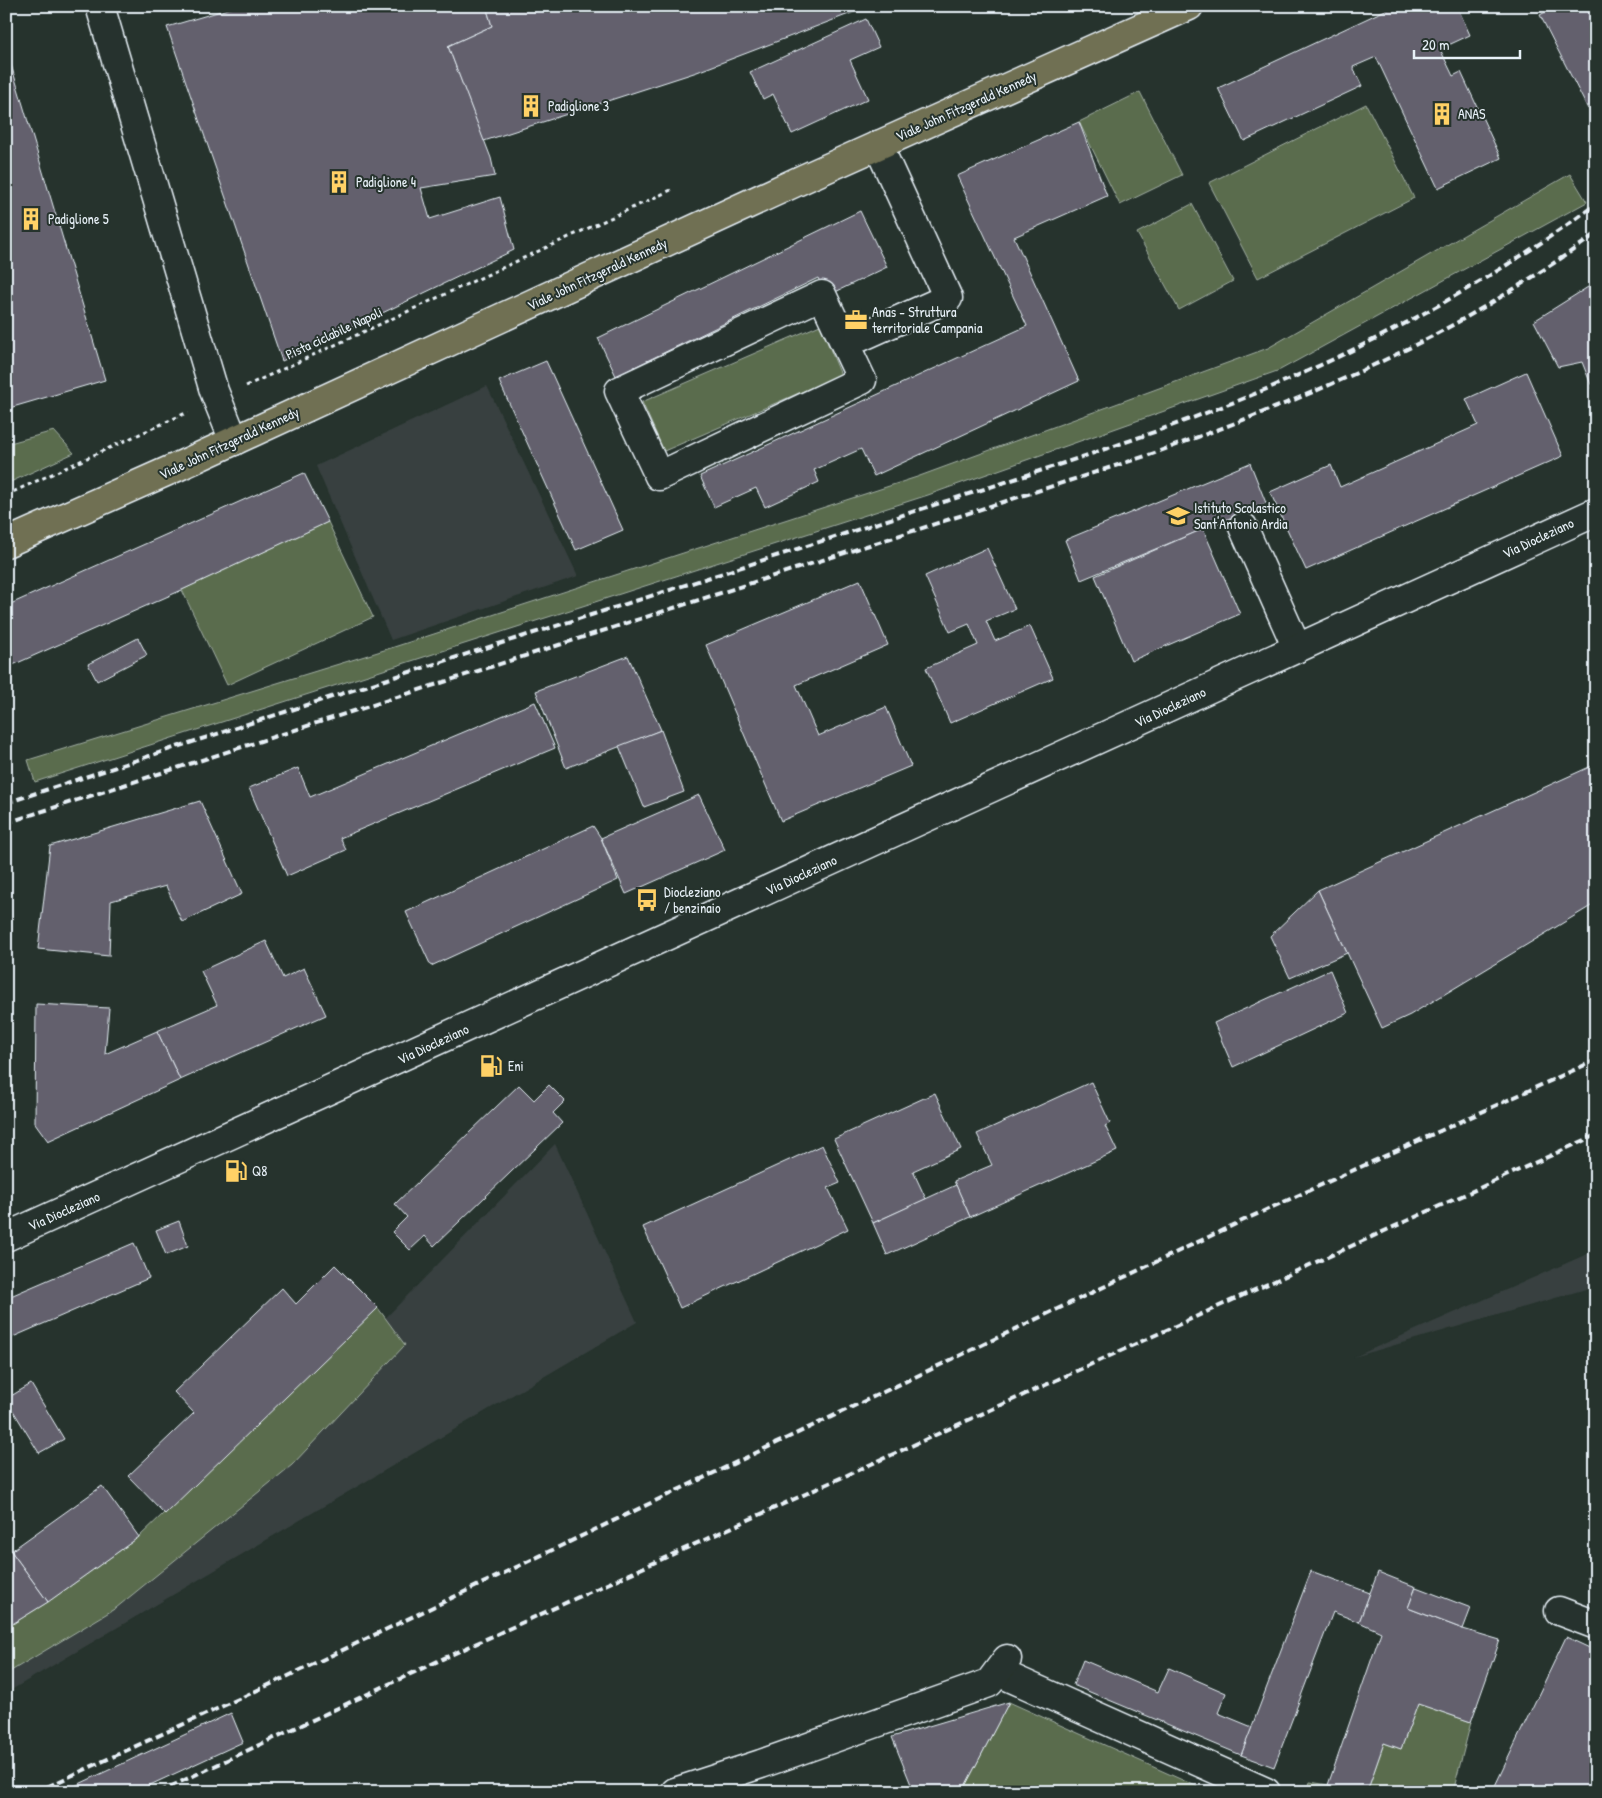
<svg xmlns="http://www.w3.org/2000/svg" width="1602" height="1798" viewBox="0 0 1602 1798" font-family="'Patrick Hand',sans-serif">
<rect width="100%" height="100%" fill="#26332d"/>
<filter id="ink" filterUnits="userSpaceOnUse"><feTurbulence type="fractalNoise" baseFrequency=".02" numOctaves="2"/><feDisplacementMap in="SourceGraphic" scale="10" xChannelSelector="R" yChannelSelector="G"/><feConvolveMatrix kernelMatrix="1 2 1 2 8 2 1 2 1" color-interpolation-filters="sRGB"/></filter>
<g filter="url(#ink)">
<g fill="#384140">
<path d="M487,386L578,576L391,640L316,466Z"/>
<path d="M555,1144L637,1322L6,1693V1644L135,1556L333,1372Z"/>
<path d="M1596,1251V1286L1354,1357L1585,1255Z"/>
</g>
<g fill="#5a6c4e" stroke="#a1aea3">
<path d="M1140,92L1182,175L1120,205L1079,122Z"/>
<path d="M1366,104L1414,198L1258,278L1209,183Z"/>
<path d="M1570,174L1587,202L1280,370L928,495L35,782L28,760L394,647L917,477L1268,348Z"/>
<path d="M1192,204L1233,281L1179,310L1137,233Z"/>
<path d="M820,325L841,375L664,451L642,402Z"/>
<path d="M54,431L74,453L6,484V444Z"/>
<path d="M328,522L373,617L227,685L182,590Z"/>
<path d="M378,1308L405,1345L292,1465L116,1608L6,1674V1628L48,1602L139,1537Z"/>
<path d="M1009,1702L1209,1792H962Z"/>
<path d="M1418,1704L1471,1722L1453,1792H1367L1384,1743L1401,1749Z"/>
<path d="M1310,1782L1328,1785L1348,1792H1307Z"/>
</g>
<g fill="#63616d" stroke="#e8f1f8">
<path d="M238,6H486L492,26L448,46L491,158L495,176L421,188L430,219L500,197L514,250L282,361L167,27Z"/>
<path d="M486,6H870L697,72L484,141L448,46L492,26Z"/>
<path d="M1394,6H1457L1470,35L1440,49L1453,76L1461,72L1501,158L1438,188L1376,57L1353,67L1362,86L1244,141L1218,88Z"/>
<path d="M1556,6H1596V105L1588,109L1540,15Z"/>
<path d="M866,19L879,47L850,60L868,99L792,134L773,94L763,99L750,72Z"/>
<path d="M9,58L105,380L6,409V59Z"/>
<path d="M1079,122L1107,196L1014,237L1079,381L874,476L861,449L814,470L819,482L765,507L756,488L714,507L700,476L1027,326L957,176Z"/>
<path d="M860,211L887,267L827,296L818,278L616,376L598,338Z"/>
<path d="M1596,282V397L1582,362L1558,367L1534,321Z"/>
<path d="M546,361L623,530L576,550L499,381Z"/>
<path d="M1526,372L1563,456L1306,570L1270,492L1331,465L1340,487L1478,425L1466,399Z"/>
<path d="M1250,463L1266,503L1081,580L1065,540Z"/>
<path d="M304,473L328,522L182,590L6,668V606Z"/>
<path d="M1203,529L1240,614L1131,661L1095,576Z"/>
<path d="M987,548L1015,609L986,621L995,641L1030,626L1053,678L950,723L926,668L978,645L969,624L950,632L925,576Z"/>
<path d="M860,580L888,645L796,685L818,736L886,707L911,766L781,821L706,645Z"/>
<path d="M138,638L147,655L97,681L88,664Z"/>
<path d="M628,656L661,730L566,768L536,691Z"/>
<path d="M535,702L555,748L340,838L346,850L287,876L249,788L298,768L310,797Z"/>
<path d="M661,730L684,792L644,807L619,746Z"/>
<path d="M1596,764V903L1410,1015L1382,1028L1318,890Z"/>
<path d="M699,795L725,850L626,894L601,838Z"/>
<path d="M200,801L242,894L182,922L166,886L111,901L109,956L38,949L50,846Z"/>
<path d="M593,826L601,838L618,880L431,966L406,912Z"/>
<path d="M1318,890L1347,953L1290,978L1270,936Z"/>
<path d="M266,941L283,978L304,968L326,1015L180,1080L157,1031L217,1005L201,971Z"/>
<path d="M1330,970L1348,1013L1233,1067L1214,1023Z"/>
<path d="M36,1004L109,1008L105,1054L157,1031L180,1080L48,1141L35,1123Z"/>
<path d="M1091,1082L1110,1123L1105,1126L1117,1151L970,1217L954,1181L992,1165L977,1134Z"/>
<path d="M519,1085L534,1100L549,1085L565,1101L553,1113L562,1123L434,1246L425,1236L410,1250L392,1232L407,1217L395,1204Z"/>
<path d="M935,1093L961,1149L913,1171L926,1199L873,1223L834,1139Z"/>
<path d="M822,1145L840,1183L828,1188L848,1229L680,1308L643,1227Z"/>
<path d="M956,1185L970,1217L887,1255L873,1223Z"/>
<path d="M179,1221L188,1246L166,1255L156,1230Z"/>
<path d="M134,1243L149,1278L6,1340V1298Z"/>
<path d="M335,1265L378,1308L165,1514L128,1476L194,1413L174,1392L282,1288L296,1304Z"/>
<path d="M31,1384L64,1439L39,1453L6,1399Z"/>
<path d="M102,1486L139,1537L48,1602L11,1551Z"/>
<path d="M11,1551L48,1602L6,1628V1554Z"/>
<path d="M1596,1557V1581L1587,1577Z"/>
<path d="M1311,1571L1370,1593L1359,1622L1333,1612L1274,1767L1241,1755Z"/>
<path d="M1378,1572L1416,1587L1408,1608L1463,1629L1500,1640L1471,1722L1418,1704L1401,1749L1384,1743L1367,1792H1348L1328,1785L1381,1632L1359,1622Z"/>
<path d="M1416,1587L1471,1608L1463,1629L1408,1608Z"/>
<path d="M1566,1637L1596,1651V1670L1593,1675L1596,1676V1792H1492Z"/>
<path d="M1083,1660L1158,1692L1169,1668L1226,1693L1218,1713L1252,1727L1241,1755L1073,1685Z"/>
<path d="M1009,1702L962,1792H914L892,1737Z"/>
<path d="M231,1713L243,1742L135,1792H62Z"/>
</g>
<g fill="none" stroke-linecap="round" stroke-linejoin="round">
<defs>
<g id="minor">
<path d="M100,6L214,391L234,441"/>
<path d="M845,344L862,380L659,476L619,391L822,295L845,344L948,298L878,145"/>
<path d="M1243,527L1297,648"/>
<path d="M6,1237L1596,512"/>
<path d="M1559,1611L1596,1625"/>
<path d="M998,1672L1266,1792"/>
<path d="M675,1792L761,1764L989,1683L1007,1659"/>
</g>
<path id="major" d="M6,543L177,467L805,178L1189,6"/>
</defs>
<use href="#minor" stroke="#e8f1f8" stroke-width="31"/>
<use href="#major" stroke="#e8f1f8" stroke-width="31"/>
<g stroke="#e8f1f8" stroke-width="3" stroke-dasharray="4 4" stroke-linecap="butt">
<path d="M246,386L671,190"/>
<path d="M6,495L188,412"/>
</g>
<use href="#minor" stroke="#26332d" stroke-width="28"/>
<use href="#major" stroke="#706f52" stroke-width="28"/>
<g stroke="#e8f1f8" stroke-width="4" stroke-dasharray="8 4" stroke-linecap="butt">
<path d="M6,803C188,743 370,684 553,627C651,596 749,565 847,533C982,489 1120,448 1252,395C1373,345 1491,282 1596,204"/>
<path d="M6,823L1149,455C1234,424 1320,392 1401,352C1470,318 1534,278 1596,234"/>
<path d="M36,1792L284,1678L1244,1220L1596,1060"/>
<path d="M159,1792L453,1654L1596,1135"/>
</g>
</g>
</g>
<defs>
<symbol id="building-bare" viewBox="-9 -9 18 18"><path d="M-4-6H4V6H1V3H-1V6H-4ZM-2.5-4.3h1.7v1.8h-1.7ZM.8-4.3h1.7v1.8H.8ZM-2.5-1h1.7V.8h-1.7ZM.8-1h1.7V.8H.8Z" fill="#ffd166" stroke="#26332d" stroke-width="2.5" paint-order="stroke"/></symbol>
<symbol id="office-bare" viewBox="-9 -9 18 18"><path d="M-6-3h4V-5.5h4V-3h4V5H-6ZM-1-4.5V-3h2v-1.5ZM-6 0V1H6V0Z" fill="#ffd166" stroke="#26332d" stroke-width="2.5" paint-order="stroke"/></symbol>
<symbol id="school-bare" viewBox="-9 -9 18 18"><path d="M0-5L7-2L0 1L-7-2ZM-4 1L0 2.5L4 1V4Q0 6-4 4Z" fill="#ffd166" stroke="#26332d" stroke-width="2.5" paint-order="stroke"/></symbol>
<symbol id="bus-bare" viewBox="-9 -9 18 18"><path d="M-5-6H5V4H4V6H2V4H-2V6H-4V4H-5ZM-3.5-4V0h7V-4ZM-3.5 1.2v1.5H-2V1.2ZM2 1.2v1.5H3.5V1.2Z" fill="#ffd166" stroke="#26332d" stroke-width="2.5" paint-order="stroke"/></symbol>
<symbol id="fuel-bare" viewBox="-9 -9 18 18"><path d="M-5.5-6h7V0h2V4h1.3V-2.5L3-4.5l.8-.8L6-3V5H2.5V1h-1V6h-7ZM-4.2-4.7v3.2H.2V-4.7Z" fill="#ffd166" stroke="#26332d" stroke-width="2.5" paint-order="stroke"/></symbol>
</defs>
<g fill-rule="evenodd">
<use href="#building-bare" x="515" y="90" width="32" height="32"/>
<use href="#building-bare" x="1426" y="98" width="32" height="32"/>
<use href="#building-bare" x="323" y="166" width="32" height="32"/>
<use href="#building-bare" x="15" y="203" width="32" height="32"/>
<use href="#office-bare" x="840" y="304" width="32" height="32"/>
<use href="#school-bare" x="1162" y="500" width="32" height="32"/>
<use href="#bus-bare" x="631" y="884" width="32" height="32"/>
<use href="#fuel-bare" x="475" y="1050" width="32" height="32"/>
<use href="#fuel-bare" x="220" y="1155" width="32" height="32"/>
</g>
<g text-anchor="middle" stroke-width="4" stroke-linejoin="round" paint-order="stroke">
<g font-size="14" fill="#e8f1f8" stroke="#26332d" text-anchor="start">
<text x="548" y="111">Padiglione 3</text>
<text x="1458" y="119">ANAS</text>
<text x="356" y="187">Padiglione 4</text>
<text x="48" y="224">Padiglione 5</text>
<text x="872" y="317">Anas - Struttura<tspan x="872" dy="16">territoriale Campania</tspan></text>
<text x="1194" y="513">Istituto Scolastico<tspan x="1194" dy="16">Sant'Antonio Ardia</tspan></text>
<text x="664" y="897">Diocleziano<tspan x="664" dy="16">/ benzinaio</tspan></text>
<text x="508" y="1071">Eni</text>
<text x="252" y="1176">Q8</text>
</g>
<g font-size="14" fill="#e8f1f8" stroke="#26332d">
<text transform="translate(966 106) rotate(-24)" y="5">Viale John Fitzgerald Kennedy</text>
<text transform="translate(597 274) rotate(-25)" y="5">Viale John Fitzgerald Kennedy</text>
<text transform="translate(334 333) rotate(-25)" y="5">Pista ciclabile Napoli</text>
<text transform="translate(229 443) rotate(-25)" y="5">Viale John Fitzgerald Kennedy</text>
<text transform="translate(1538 538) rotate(-25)" y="5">Via Diocleziano</text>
<text transform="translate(1170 707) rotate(-25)" y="5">Via Diocleziano</text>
<text transform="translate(801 875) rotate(-25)" y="5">Via Diocleziano</text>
<text transform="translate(433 1044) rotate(-25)" y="5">Via Diocleziano</text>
<text transform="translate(64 1211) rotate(-24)" y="5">Via Diocleziano</text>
</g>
</g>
<rect width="1602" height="1798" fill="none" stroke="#26332d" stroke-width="25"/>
<rect x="12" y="12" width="1577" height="1773" fill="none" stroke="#e8f1f8" stroke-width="2" filter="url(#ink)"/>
<path d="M1414 50v8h106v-8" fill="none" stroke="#e8f1f8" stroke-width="2.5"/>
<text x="1422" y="50" font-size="15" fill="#e8f1f8" stroke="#26332d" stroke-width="4" paint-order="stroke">20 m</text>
</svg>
